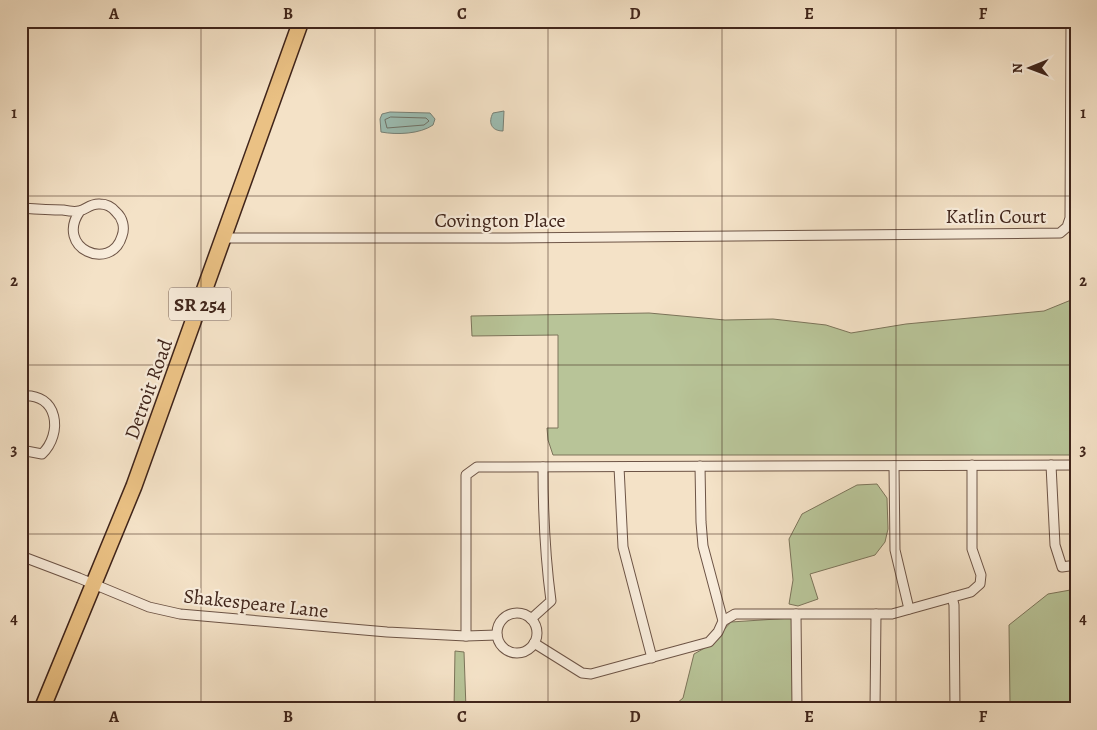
<svg xmlns="http://www.w3.org/2000/svg" width="1097" height="730" viewBox="0 0 1097 730" font-family="Alegreya,serif">
<rect width="100%" height="100%" fill="#f4e2c7"/>
<filter id="stains"><feTurbulence type="fractalNoise" baseFrequency=".004" numOctaves="4"/><feColorMatrix values="0 0 0 0 .2 0 0 0 0 .09 0 0 0 0 .02 0 0 0 .5 -.17"/></filter>
<radialGradient id="worn" r=".72"><stop offset=".6" stop-color="#630" stop-opacity="0"/><stop offset="1" stop-color="#630" stop-opacity=".3"/></radialGradient>
<g fill="#b8c498" stroke="#7c745a">
<path d="M1076,298V455H553L548,440L547,428H558V335L472,336L471,316L649,313L725,320L773,319L826,325L851,333L906,324L1044,311Z"/>
<path d="M877,484L887,498L888,529L885,542L875,555L810,574L818,599L798,606L789,604L793,580L789,539L802,514L857,485Z"/>
<path d="M1076,589V709H1009L1010,704L1009,625L1048,594Z"/>
<path d="M792,618L795,709H670L683,698L694,654L710,645L731,622Z"/>
<path d="M455,651L464,652L466,709H454Z"/>
</g>
<g fill="#9cbeb4" stroke="#778177">
<path d="M504,111L503,131C491,131 488,122 493,113Z"/>
<path d="M390,112L430,113L435,119L433,125C420,134 397,135 381,132L380,119L382,114Z"/>
</g>
<g fill="none" stroke-linecap="round" stroke-linejoin="round">
<path stroke="#6e7268" stroke-width="1" d="M391,117L426,118L429,121L424,125L387,128L385,120Z"/>
<defs>
<g id="minor">
<path d="M21,22V21"/>
<path d="M21,208C35,209 49,210 63,210C68,211 74,212 79,211C86,210 90,203 100,204C106,204 112,207 116,212C123,218 125,228 122,236C111,273 54,248 80,211"/>
<path d="M224,238H505L1060,233L1067,227L1070,218L1071,21"/>
<path d="M21,396C59,392 63,434 42,454L21,450"/>
<path d="M1051,465L1055,545L1062,567L1076,565"/>
<path d="M894,466L895,550L909,609"/>
<path d="M619,467L623,547L652,658"/>
<path d="M21,556L79,578L149,607L180,614L387,632L466,636L497,635"/>
<path d="M952,597L954,605L955,709"/>
<circle cx="517" cy="633" r="20"/>
<path d="M796,614L797,709"/>
<path d="M531,619L551,601C545,556 543,512 543,467"/>
<path d="M723,621L735,614H892L971,592L980,584L981,575L972,549V465"/>
<path d="M466,636V475L477,467L1076,465"/>
<path d="M534,643L582,673L591,674L709,642L718,632L723,621L703,546L701,522L700,466"/>
<path d="M875,709L876,614"/>
</g>
<path id="primary" d="M42,709L134,486L301,21"/>
</defs>
<use href="#minor" stroke="#6d5446" stroke-width="11"/>
<use href="#primary" stroke="#40251b" stroke-width="18"/>
<use href="#minor" stroke="#f8ecdb" stroke-width="9"/>
<use href="#primary" stroke="#eac184" stroke-width="15"/>
</g>
<path fill="none" stroke="#40251b" stroke-width="1" stroke-opacity="0.55" d="M201,21V709M375,21V709M548,21V709M722,21V709M896,21V709M21,196H1076M21,365H1076M21,534H1076"/>
<g text-anchor="middle" stroke-width="4.5" stroke-linejoin="round" paint-order="stroke">
<rect fill="#f8ecdb" stroke="#776155" stroke-width="1" x="169" y="287.5" width="62" height="33" rx="4"/>
<g font-size="19" font-weight="bold" fill="#40251b">
<text x="200" y="311">SR 254</text>
</g>
<g font-size="20" fill="#40251b" stroke="#f8ecdb">
<text x="996" y="223">Katlin Court</text>
<text x="500" y="227">Covington Place</text>
<text transform="translate(148 389) rotate(-70)" y="7">Detroit Road</text>
<text transform="translate(256 603) rotate(6)" y="7">Shakespeare Lane</text>
</g>
</g>
<rect width="1097" height="730" fill="none" stroke="#f4e2c7" stroke-width="55"/>
<g transform="translate(1030 68) rotate(269)" stroke="#f8ecdb" stroke-width="4" paint-order="stroke">
<path d="M0-4L9 19L0 12L-9 19Z" fill="#40251b"/>
<text y="-8" font-size="14" font-weight="bold" text-anchor="middle" fill="#40251b">N</text>
</g>
<rect x="28" y="28" width="1042" height="674" fill="none" stroke="#40251b" stroke-width="2"/>
<g font-size="16" text-anchor="middle" font-weight="bold" fill="#40251b">
<text x="114" y="19">A</text>
<text x="288" y="19">B</text>
<text x="462" y="19">C</text>
<text x="635" y="19">D</text>
<text x="809" y="19">E</text>
<text x="983" y="19">F</text>
<text x="14" y="118">1</text>
<text x="1083" y="118">1</text>
<text x="14" y="286">2</text>
<text x="1083" y="286">2</text>
<text x="14" y="455">3</text>
<text x="1083" y="455">3</text>
<text x="14" y="624">4</text>
<text x="1083" y="624">4</text>
<text x="114" y="722">A</text>
<text x="288" y="722">B</text>
<text x="462" y="722">C</text>
<text x="635" y="722">D</text>
<text x="809" y="722">E</text>
<text x="983" y="722">F</text>
</g>
<rect width="100%" height="100%" filter="url(#stains)"/>
<rect width="100%" height="100%" fill="url(#worn)"/>
</svg>
